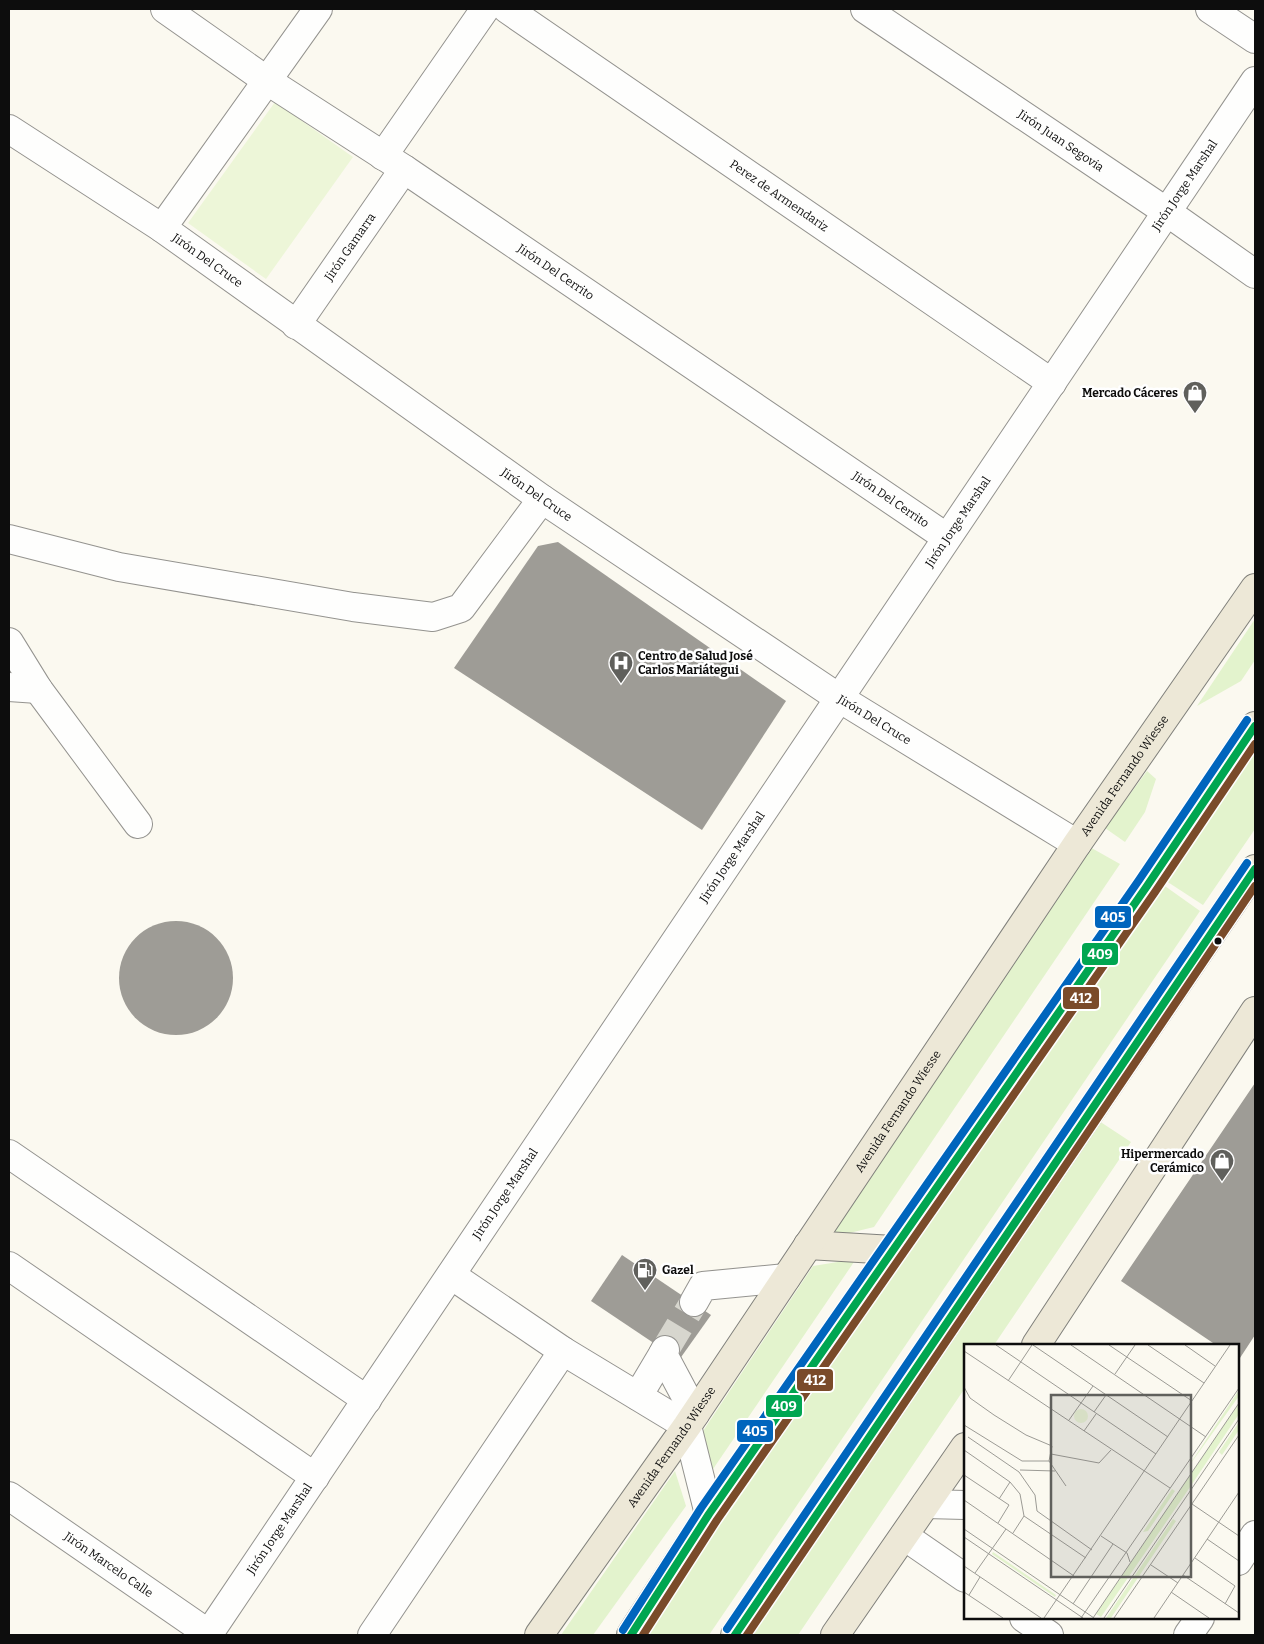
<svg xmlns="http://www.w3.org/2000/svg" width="1264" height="1644" viewBox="0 0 1264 1644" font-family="Bitter,serif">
<rect width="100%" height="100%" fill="#fbf9f0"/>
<g fill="#e3f3cd">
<path d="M1255,619V660L1241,681L1197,706Z"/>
<path d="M1255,729V829L1203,905L1157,875Z"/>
<path d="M1147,771L1156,779L1145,812L1125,842L1105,828Z"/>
<path d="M1088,846L1120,864L874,1227L829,1238Z"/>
<path d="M1155,879L1200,911L709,1635H642Z"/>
<path d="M1099,1121L1131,1142L994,1345H965V1388L798,1635H752Z"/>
<path d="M856,1259L711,1472L703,1431L813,1266Z"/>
<path d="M675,1471L686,1506L593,1635H561Z"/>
</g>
<path fill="#edf6d8" d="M275,102L353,157L266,279L188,223Z"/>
<g fill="#9e9c96">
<path d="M558,542L786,701L702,830L454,668L538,546Z"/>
<circle cx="176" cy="978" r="57"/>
<path d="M1255,1083V1335L1238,1361V1345H1216L1121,1281Z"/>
<path d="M622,1255L711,1315L679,1360L591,1301Z"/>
</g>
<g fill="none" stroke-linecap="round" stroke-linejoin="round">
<path stroke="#d7d6ce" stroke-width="28" stroke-dasharray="28 14" stroke-linecap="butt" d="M665,1350L694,1302"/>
<defs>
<g id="minor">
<path id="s1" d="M165,9L266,80L404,169L946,537"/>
<path id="s2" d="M507,9L1052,383"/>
<path id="s3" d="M865,9L1167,212L1255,274"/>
<path d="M1210,9L1255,39"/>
<path id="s4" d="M9,129L162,228L542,499L839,698L1077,844"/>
<path d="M383,156L485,9"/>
<path d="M162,228L318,9"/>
<path id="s5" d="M296,325L404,169"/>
<path d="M9,539L119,567L353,607L433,617L461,608L542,499"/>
<path d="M9,642L38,689L138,824"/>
<path d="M9,687L38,689"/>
<path d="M9,1154L367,1400"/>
<path d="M9,1266L315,1477"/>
<path d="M451,1275L563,1351L687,1426L709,1514"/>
<path d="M694,1302L703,1286L786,1278"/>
<path d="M665,1350L663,1354L695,1414"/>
<path d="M638,1396L663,1354"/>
<path id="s6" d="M9,1496L209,1634"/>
<path d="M926,1504L965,1505"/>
<path d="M904,1536L965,1578"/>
<path d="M1238,1561L1255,1535"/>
<path d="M1024,1618L1049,1635"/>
<path id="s7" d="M208,1635L1255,81"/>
<path d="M372,1635L563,1351"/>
<path d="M1188,1635L1200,1618"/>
</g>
<g id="major">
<path d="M808,1245L893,1250"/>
<path d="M1036,1345L1255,1011"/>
<path id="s8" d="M539,1635L687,1426L1077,844L1255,588"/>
<path d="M631,1635L709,1514L1147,886L1255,726"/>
<path d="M735,1635L1255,869"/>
<path d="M835,1635L965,1447"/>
</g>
</defs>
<use href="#minor" stroke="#94938f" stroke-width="30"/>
<use href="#major" stroke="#81817c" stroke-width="30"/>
<use href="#minor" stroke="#fefefd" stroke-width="28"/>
<use href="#major" stroke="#ede8d7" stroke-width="28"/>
<defs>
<g id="bus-1">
<path d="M631,1635L709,1514L1147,886L1255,726"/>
<path d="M735,1635L1255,869"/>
</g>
<g id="bus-2">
<path d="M643,1635L717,1520L1155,892L1255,744"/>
<path d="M747,1635L1255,886"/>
</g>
<g id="bus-3">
<path d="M727,1629L1247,863"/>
<path d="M623,1630L701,1508L1139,880L1247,720"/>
</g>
</defs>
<use href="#bus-1" stroke="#fff" stroke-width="11"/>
<use href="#bus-2" stroke="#fff" stroke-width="11"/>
<use href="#bus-3" stroke="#fff" stroke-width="11"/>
<use href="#bus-1" stroke="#00a651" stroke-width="8"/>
<use href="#bus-2" stroke="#7a4b2a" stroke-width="8"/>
<use href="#bus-3" stroke="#0065bd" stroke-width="8"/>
</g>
<defs>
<symbol id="shop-pin" viewBox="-11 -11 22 30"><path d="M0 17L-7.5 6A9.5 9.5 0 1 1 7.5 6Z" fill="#60605c" stroke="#fff"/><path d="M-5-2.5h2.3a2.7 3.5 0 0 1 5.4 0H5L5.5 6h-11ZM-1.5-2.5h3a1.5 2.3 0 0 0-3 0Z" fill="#fff"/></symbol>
<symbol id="hospital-pin" viewBox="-11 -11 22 30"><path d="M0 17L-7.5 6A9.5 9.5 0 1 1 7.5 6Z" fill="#60605c" stroke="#fff"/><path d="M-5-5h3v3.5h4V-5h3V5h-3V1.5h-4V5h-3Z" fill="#fff"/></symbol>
<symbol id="fuel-pin" viewBox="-11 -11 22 30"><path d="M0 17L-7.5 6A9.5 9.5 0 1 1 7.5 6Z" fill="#60605c" stroke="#fff"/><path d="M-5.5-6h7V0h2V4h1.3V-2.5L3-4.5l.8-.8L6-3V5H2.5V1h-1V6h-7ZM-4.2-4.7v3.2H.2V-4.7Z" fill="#fff"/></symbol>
</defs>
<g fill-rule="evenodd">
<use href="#shop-pin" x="1181" y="379" width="28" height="38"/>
<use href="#hospital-pin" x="607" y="649" width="28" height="38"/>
<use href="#shop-pin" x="1208" y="1147" width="28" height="38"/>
<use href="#fuel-pin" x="631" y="1256" width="28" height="38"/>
</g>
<circle fill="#0d0d0d" stroke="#fff" stroke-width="2" cx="1218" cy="941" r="4.5"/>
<g text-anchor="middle" stroke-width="5" stroke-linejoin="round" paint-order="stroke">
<g font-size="12" fill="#0d0d0d" stroke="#fff">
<text dy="4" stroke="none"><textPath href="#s3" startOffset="236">Jirón Juan Segovia</textPath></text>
<text dy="4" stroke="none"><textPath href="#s7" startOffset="1748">Jirón Jorge Marshal</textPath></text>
<text dy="4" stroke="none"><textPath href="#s2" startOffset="330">Perez de Armendariz</textPath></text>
<text dy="4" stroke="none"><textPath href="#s5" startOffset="95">Jirón Gamarra</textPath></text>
<text dy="4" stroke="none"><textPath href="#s4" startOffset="238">Jirón Del Cruce</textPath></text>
<text dy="4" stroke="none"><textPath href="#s1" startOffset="471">Jirón Del Cerrito</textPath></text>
<text dy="4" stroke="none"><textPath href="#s4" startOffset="642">Jirón Del Cruce</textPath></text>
<text dy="4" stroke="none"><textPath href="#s1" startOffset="876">Jirón Del Cerrito</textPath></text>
<text dy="4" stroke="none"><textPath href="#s7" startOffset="1342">Jirón Jorge Marshal</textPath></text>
<text dy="4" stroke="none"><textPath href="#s4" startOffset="1048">Jirón Del Cruce</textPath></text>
<text dy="4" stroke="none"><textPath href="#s8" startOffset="1040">Avenida Fernando Wiesse</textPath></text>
<text dy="4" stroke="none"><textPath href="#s7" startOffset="938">Jirón Jorge Marshal</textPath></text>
<text dy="4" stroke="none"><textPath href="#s8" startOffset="635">Avenida Fernando Wiesse</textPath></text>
<text dy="4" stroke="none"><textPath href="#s7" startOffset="532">Jirón Jorge Marshal</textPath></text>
<text dy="4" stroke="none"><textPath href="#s8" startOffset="230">Avenida Fernando Wiesse</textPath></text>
<text dy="4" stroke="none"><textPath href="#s7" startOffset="128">Jirón Jorge Marshal</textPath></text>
<text dy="4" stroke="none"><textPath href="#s6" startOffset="121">Jirón Marcelo Calle</textPath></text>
</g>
<g font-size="12" font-weight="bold" fill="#0d0d0d" stroke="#fff" text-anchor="end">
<text x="1178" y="397">Mercado Cáceres</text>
<text x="638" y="660" text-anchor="start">Centro de Salud José<tspan x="638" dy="14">Carlos Mariátegui</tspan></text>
<text x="1204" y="1158">Hipermercado<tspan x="1204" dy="14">Cerámico</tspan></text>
<text x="662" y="1274" text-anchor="start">Gazel</text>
</g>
</g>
<g transform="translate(964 1344)">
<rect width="275" height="275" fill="#fbf9f0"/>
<path d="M275,46V52L220,129ZM275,59V70L220,152L137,273L132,270ZM275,78V86L258,111L255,108ZM208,145L211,147L184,187L179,188ZM209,175L212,177L147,274H142ZM29,208L92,251L91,253L28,210Z" fill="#e3f3cd"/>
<path d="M110 72a7 7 0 1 1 14 0a7 7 0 1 1-14 0Z" fill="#edf6d8"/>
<path fill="none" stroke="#9c9b95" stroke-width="1" d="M32,1L192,110M69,1L204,93M107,1L242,93M145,1L228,57M184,1L240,39M221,1L251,22M0,7L206,144M151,30L171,1M44,37L68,1M0,43L6,54L30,71L62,91L88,102L85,117L102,142M130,68L142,51M105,76L129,42M0,81L58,117H85M120,87L132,70M4,93L55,128L71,151L73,167L128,206M0,106L46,138L56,150L60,172L49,189M87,110L135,119L147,106M56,126L91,127M0,131L45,161L34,179M35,155L46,138M0,156L110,232M228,160L275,192M60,172L122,214M0,185L130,274M137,192L163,209L166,218M0,193L119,274M243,195L275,217M231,214L271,242L261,260M187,221L214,239M0,222L77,274M11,229L42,185M219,231L275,269M0,248L39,274M207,248L245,274M5,251L16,233M109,260L149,200M80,274L266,1M117,274L275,44M129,274L275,59M140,274L275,75M150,274L275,91M190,274L275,148"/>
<path fill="#60605c" fill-opacity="0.15" stroke="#60605c" stroke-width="2.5" d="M87,51H227V233H87Z"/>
<rect width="275" height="275" fill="none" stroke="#0d0d0d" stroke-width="2.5"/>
</g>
<g stroke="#fff" stroke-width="2">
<rect x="1094" y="905" width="38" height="24" rx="5" fill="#0065bd"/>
<rect x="1081" y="942" width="38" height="24" rx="5" fill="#00a651"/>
<rect x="1062" y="986" width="38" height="24" rx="5" fill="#7a4b2a"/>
<rect x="796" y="1368" width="38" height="24" rx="5" fill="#7a4b2a"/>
<rect x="765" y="1394" width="38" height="24" rx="5" fill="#00a651"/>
<rect x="736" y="1419" width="38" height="24" rx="5" fill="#0065bd"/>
</g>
<g font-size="14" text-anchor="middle" font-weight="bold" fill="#fff">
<text x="1113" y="922">405</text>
<text x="1100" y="959">409</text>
<text x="1081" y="1003">412</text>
<text x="815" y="1385">412</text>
<text x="784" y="1411">409</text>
<text x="755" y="1436">405</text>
</g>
<rect width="1264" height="1644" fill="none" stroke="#0d0d0d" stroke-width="20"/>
</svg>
